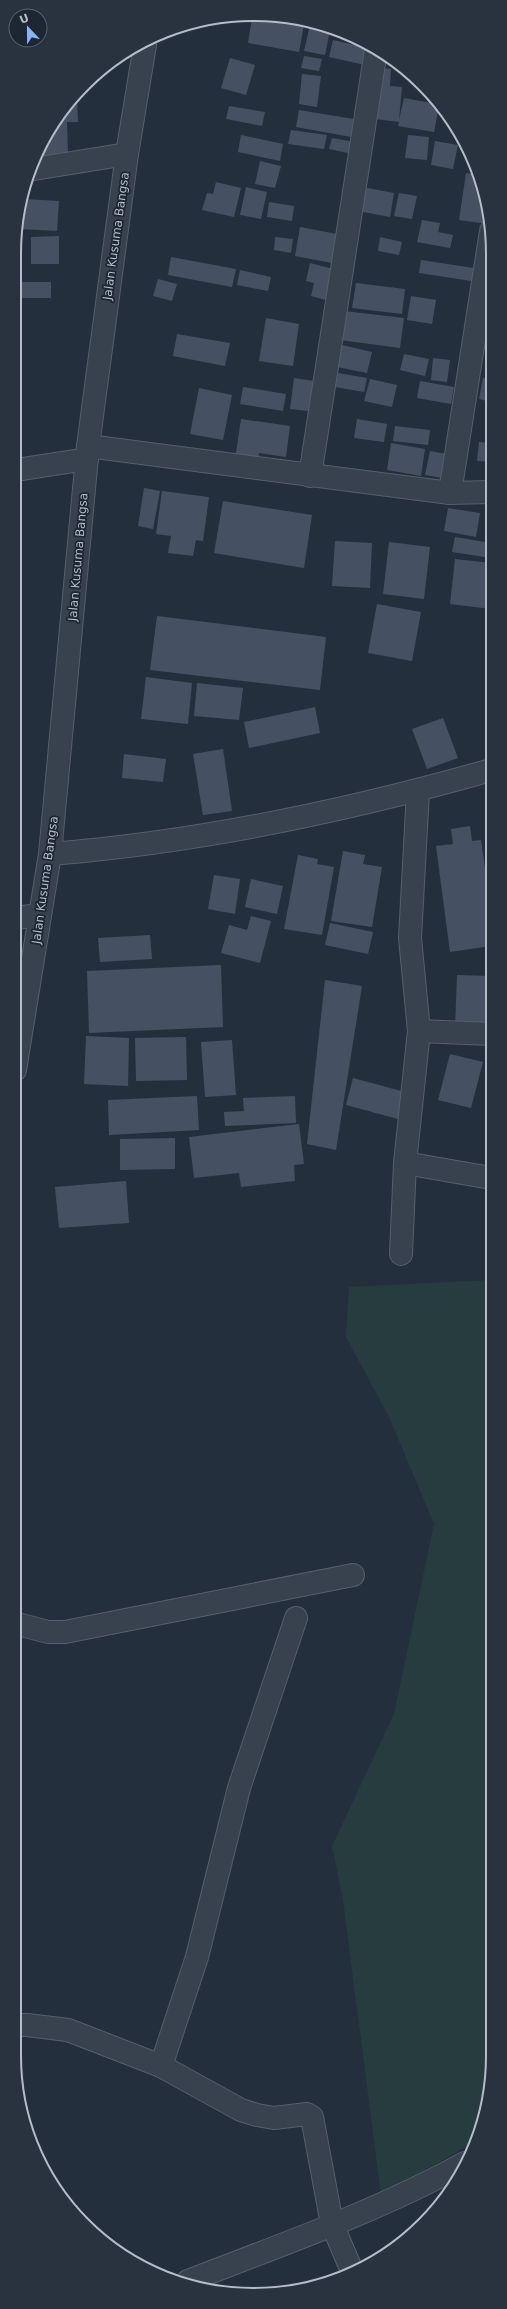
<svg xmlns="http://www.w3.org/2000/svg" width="507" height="2309" viewBox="0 0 507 2309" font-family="'DejaVu Sans',sans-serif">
<rect width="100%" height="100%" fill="#242f3e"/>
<path fill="#263c3f" d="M491,1280V2087L471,2144L381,2195L343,1900L332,1846L394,1714L434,1524L389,1417L346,1337L349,1287Z"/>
<g fill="#455162">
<path d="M252,18L304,25L299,52L248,43Z"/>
<path d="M310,25L330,30L325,55L304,51Z"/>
<path d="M333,40L368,48L365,65L329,57Z"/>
<path d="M304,56L322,59L319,71L301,68Z"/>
<path d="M230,58L255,65L246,95L221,88Z"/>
<path d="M380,68L391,69L390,86L402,87L399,120L404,98L437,104L439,106L434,132L398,126L399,122L375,119Z"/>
<path d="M302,74L321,76L317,107L299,104Z"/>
<path d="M77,99L78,122H67L68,155L39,156L46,134Z"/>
<path d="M229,106L265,112L262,126L226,119Z"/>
<path d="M299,110L360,120L357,138L296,127Z"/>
<path d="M291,130L327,135L324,149L288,144Z"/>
<path d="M241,135L283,144L280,161L238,152Z"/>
<path d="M408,135L429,137L427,160L405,158Z"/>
<path d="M332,138L355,142L353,154L329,149Z"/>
<path d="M435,141L458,145L453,169L431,165Z"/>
<path d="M260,161L281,166L275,188L255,184Z"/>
<path d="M466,173L477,175L489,216L488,224L459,220Z"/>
<path d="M216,182L241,188L234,217L202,210L207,193L213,194Z"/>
<path d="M246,187L267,192L261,219L240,215Z"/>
<path d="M362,187L394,193L390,217L358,211Z"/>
<path d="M399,193L417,196L412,219L394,216Z"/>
<path d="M24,199L59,201L57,231L20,229L21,207Z"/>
<path d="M269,202L294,206L292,221L267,217Z"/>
<path d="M422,220L440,223L438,232L453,235L450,248L417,242Z"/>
<path d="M300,227L342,235L337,264L295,256Z"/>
<path d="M16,233H20L22,260H16Z"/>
<path d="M59,236V264H31V237Z"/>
<path d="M275,237L293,239L291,253L274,250Z"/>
<path d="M380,237L402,242L399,255L378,251Z"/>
<path d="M171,257L236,269L232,287L168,275Z"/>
<path d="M421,260L480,269L478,282L419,273Z"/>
<path d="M310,263L337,270L330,301L311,296L314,283L306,281Z"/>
<path d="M240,270L271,277L268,291L237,285Z"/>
<path d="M158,279L177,284L172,301L153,296Z"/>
<rect x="16" y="282" width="35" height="16"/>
<path d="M356,283L405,289L402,314L352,308Z"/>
<path d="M411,296L436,300L432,324L407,320Z"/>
<path d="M344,311L404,318L400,348L340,340Z"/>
<path d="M266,318L299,324L293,366L259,361Z"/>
<path d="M177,334L230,343L225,366L173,356Z"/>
<path d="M342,345L372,352L367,373L337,367Z"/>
<path d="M404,354L429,359L425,376L400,370Z"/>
<path d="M433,358L450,360L447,382L431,380Z"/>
<path d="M338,373L367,378L364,392L335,387Z"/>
<path d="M294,378L321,382L317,412L290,409Z"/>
<path d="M483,378L491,379V402L479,399Z"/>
<path d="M370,379L397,385L392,407L364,401Z"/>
<path d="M420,381L454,387L451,404L417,398Z"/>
<path d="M243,387L286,394L283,411L240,404Z"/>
<path d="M199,388L232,395L223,440L190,434Z"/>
<path d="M241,419L290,426L286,457L259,453L258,463L235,460Z"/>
<path d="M357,419L387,424L384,442L354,438Z"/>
<path d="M395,426L430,430L428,445L393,441Z"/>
<path d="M479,442L491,443V462L477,461Z"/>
<path d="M391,443L425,449L421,476L387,470Z"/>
<path d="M430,451L452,455L448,479L425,475Z"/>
<path d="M144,488L160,491L153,529L138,526Z"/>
<path d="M162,491L209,497L203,541L196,540L193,556L168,553L171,536L156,534Z"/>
<path d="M223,501L312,515L304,568L214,553Z"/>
<path d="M448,508L480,513L476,537L444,531Z"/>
<path d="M455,537L491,543V558L452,552Z"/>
<path d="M16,538L19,565H16Z"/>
<path d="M335,541L372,543L370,588L332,586Z"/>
<path d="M389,542L430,547L424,599L383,594Z"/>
<path d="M455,559L491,563V609L450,604Z"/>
<path d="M377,604L421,612L412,661L368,653Z"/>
<path d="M157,616L326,637L320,690L150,670Z"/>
<path d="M146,677L192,683L188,724L141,719Z"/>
<path d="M197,683L243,688L239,720L194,716Z"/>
<path d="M315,707L320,733L249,748L244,722Z"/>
<path d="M443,718L458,758L427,769L412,729Z"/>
<path d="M223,749L232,811L203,815L193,754Z"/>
<path d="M124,754L166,759L163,782L122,778Z"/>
<path d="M470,826L472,841L481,840L491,911V946L450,952L436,846L453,844L451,829Z"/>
<path d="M343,851L365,855L363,864L382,867L372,927L331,921Z"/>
<path d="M298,855L318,859L317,864L334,867L322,935L284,929Z"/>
<path d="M214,875L240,879L235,914L208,909Z"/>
<path d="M251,879L283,886L277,914L245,907Z"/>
<path d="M251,916L271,921L260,963L221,953L229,925L247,930Z"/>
<path d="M330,923L373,932L368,954L325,945Z"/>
<path d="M150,935L152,959L100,962L98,938Z"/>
<path d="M221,965L223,1027L89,1033L87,971Z"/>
<path d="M457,975L491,976L489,1030L455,1029Z"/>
<path d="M325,980L362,986L336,1150L307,1144Z"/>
<path d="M86,1036L129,1038L128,1086L84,1084Z"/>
<path d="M186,1037L187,1080L136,1081L135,1038Z"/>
<path d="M232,1040L236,1095L205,1097L201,1042Z"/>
<path d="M450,1054L483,1062L471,1108L438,1100Z"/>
<path d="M353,1078L405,1092L398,1119L346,1105Z"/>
<path d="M197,1096L199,1130L109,1135L108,1100Z"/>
<path d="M295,1096L296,1123L225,1126L224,1112L244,1111L243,1098Z"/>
<path d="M299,1124L304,1164L294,1165L295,1181L241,1187L239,1173L194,1178L189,1137Z"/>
<path d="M175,1138V1169L120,1170V1139Z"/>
<path d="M126,1181L129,1223L59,1228L55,1187Z"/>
</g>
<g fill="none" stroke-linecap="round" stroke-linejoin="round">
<defs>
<g id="minor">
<path d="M34,169L127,154"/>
<path d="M88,446L450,493L491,492"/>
<path d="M16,470L87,459"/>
<path d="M310,476L376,50"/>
<path d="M450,493L491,231"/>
<path d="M50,854C200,842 347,811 491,770"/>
<path d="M15,918L40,915"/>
<path d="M419,1031L491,1034"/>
<path d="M405,1163L491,1178"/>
<path d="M401,1254L405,1163L419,1031L410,938L418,791"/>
<path d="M14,1623L48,1632H65L353,1575"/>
<path d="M14,2025H27L68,2030L161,2066L241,2110L257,2115L274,2118L307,2114L312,2117L332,2224L352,2271"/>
<path d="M161,2066L197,1957L239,1788L296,1618"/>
<path d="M188,2281C281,2245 378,2211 465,2163"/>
</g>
<path id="tertiary" d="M15,1070L50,854L88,446L127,154L145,45"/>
</defs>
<use href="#minor" stroke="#565f6c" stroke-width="24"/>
<use href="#tertiary" stroke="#565f6c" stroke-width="24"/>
<use href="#minor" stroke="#38414e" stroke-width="22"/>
<use href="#tertiary" stroke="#38414e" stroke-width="22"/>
</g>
<g text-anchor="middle" stroke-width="3.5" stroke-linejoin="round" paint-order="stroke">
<g font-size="12" fill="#b4bcc9" stroke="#1d2633">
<text transform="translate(116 236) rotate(-82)" y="4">Jalan Kusuma Bangsa</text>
<text transform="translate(78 557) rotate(-85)" y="4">Jalan Kusuma Bangsa</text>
<text transform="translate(45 880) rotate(-82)" y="4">Jalan Kusuma Bangsa</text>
</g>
</g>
<path d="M0 0H507V2309H0ZM253 21H254A232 232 0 0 1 486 253V2056A232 232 0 0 1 254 2288H253A232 232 0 0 1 21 2056V253A232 232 0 0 1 253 21Z" fill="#29323f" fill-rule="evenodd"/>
<path fill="none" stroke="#b4bcc9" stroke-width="2" d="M253 21H254A232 232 0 0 1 486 253V2056A232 232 0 0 1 254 2288H253A232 232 0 0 1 21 2056V253A232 232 0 0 1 253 21Z"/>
<g transform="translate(28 28) rotate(338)"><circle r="19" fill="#1d2633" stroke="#59626f"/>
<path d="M0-3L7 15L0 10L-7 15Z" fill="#8ab4f8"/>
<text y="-6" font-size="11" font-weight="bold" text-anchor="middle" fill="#b4bcc9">U</text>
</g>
</svg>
